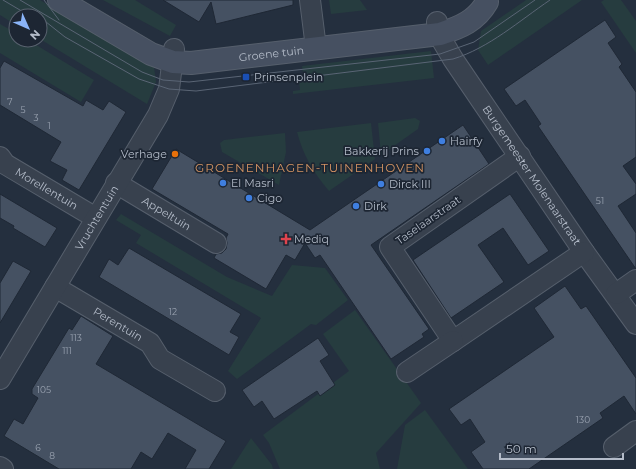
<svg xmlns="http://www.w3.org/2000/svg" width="636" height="469" viewBox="0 0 636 469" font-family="Montserrat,sans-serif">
<rect width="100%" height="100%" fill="#242f3e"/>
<g fill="#263c3f">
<path d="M0,0H40L154,67L156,82L147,104L40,39V16H16V25L0,15Z"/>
<path d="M103,0H135L176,25L170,36Z"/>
<path d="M329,0H360L367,10L331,14Z"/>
<path d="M526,0H582L488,65L478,50L481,31Z"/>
<path d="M604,0H621L636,21V53L601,2Z"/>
<path d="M0,24L16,33V40H28L94,80L81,102L0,53Z"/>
<path d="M431,51L434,78L293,94V91L300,90L299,81L304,80L302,66Z"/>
<path d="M415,118L420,121L418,129L381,155L378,123Z"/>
<path d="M371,123L375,159L329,191C313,172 303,155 297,132Z"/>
<path d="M285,133L286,152L279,185L222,152L220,143L224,140Z"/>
<path d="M121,214L227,277L272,296L292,265L325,268L348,300L316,325L311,324L237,379L228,371L261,318L136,243L141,235L116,220Z"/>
<path d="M355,310L421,403L376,453L380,469H280L269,443L263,435L349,371L323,334Z"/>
<path d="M425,410L468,469H397L405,425Z"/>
<path d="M251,438L272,465L273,469H231Z"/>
</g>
<g fill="#455162" stroke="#1f2835">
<path d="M163,0H293V5L216,24L211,2L199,22Z"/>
<path d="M605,20L616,37L608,43L622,64L619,67L636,92V157L623,166L636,184V194L618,206L636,233V269L538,126L541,124L525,100L516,106L504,89Z"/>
<path d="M4,61L83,106L86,100L103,110L109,101L126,112L79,190L62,180L67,170L50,161L61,142L0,105V68Z"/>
<path d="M463,125L489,164L371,245L429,329L422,334L424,337L391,359L320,255L315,258L305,243L295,260L286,255L266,289L214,258L216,254L222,253L226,249L227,243L226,238L228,234L152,189L176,149L310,230Z"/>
<path d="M0,194L57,228L45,247L13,228L14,226L0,218Z"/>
<path d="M510,194L549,251L528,265L503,228L478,245L504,282L451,318L413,260Z"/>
<path d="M129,248L241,314L230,332L239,337L229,355L99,277L109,259L118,265Z"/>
<path d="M13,261L31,271L0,323V283Z"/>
<path d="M565,286L581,309L586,306L636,378V414L624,396L600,413L603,418L529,469H483L471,452L485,442L470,419L461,425L449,409L554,337L534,308Z"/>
<path d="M81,316L113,336L96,364L226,441L209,469H185L196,450L168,433L152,459L141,452L131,469H59L4,436L14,419L23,424L38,398L32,394V389L69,328L72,330Z"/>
<path d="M318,338L329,355L320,361L335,385L320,396L317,391L274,419L262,401L254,407L242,390Z"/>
</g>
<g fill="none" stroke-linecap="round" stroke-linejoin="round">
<defs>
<g id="street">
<path d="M310,0L316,48"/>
<path id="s1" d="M437,22L443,42L453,59L584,252L636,324"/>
<path d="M520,156L390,247L453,341L584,252"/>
<path id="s2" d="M0,157L5,164L96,218"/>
<path id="s3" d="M116,183L216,243"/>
<path id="s4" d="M55,287L150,343L160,359L215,391"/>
<path d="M616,294L636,280"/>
<path d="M407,372L453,341"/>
<path id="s5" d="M0,379L158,115L169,89L174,49"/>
<path d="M614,447L636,431"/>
<path d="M0,467L3,469"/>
</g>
<g id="secondary">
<path id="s6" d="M59,0L151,54L173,62L191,63L440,34C461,27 476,21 487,2"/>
</g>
</defs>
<use href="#street" stroke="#565f6c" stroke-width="22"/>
<use href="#secondary" stroke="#565f6c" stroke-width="24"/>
<use href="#street" stroke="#38414e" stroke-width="20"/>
<use href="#secondary" stroke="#465061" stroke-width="22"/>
<g stroke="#5a6575" stroke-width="1">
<path d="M3,0L30,16"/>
<path d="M20,0L142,72L163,80L189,82L440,54L474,42L535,0"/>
<path d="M44,0L59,20"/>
<path d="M41,18L65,37L139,79L169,89L196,91L453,59C489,48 519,21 550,0"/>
</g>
</g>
<rect fill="#1a4fb4" stroke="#1d2633" stroke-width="1.5" x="242" y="73" width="8" height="8" rx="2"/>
<g fill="#3f7fe0" stroke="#1d2633" stroke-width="1.5">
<circle cx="442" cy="141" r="4"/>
<circle cx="427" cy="151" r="4"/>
<circle cx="223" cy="183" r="4"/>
<circle cx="381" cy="184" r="4"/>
<circle cx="249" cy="198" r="4"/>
<circle cx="356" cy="206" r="4"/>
</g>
<circle fill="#e8710a" stroke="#1d2633" stroke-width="1.5" cx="175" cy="154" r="4"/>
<path fill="#e0444e" stroke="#1d2633" stroke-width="1.5" d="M284 233h4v4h4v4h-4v4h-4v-4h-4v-4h4z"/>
<g text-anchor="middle" stroke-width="3.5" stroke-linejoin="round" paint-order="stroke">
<g font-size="9" fill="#98a1af">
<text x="10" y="105">7</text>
<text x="23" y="113">5</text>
<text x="36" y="121">3</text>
<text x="49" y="129">1</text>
<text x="600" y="204">51</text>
<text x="173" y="315">12</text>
<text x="76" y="341">113</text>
<text x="67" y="354">111</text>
<text x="44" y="393">105</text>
<text x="583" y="423">130</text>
<text x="38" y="451">6</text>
<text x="52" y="459">8</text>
</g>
<g font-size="11" fill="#b4bcc9" stroke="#1d2633">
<text dy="4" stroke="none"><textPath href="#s6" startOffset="229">Groene tuin</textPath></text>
<text dy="4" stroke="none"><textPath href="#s1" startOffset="181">Burgemeester Molenaarstraat</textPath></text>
<text dy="4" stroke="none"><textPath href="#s2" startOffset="57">Morellentuin</textPath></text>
<text dy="4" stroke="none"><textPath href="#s3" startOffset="59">Appeltuin</textPath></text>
<text dy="4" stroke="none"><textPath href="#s5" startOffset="188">Vruchtentuin</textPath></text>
<text transform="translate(428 220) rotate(-35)" y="4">Taselaarstraat</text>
<text dy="4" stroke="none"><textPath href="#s4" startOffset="73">Perentuin</textPath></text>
</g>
<g font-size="11" fill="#b4bcc9" stroke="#1d2633" text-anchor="start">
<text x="254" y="81">Prinsenplein</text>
<text x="450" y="145">Hairfy</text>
<text x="419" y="155" text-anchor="end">Bakkerij Prins</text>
<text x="167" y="158" text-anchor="end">Verhage</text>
<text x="231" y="187">El Masri</text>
<text x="389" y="188">Dirck III</text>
<text x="257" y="202">Cigo</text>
<text x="364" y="210">Dirk</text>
<text x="294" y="243">Mediq</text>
</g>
<g font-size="12" letter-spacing="1" fill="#d59563" stroke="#1d2633">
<text x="310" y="172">GROENENHAGEN-TUINENHOVEN</text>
</g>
</g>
<g transform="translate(28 28) rotate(135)"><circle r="19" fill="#1d2633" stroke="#59626f"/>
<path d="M0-3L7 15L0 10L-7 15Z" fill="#8ab4f8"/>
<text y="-6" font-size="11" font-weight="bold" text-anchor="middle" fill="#b4bcc9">N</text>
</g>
<path d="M500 453v6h123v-6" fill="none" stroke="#b4bcc9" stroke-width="2"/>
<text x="506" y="453" font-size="12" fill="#b4bcc9" stroke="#1d2633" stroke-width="3" paint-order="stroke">50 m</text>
</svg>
